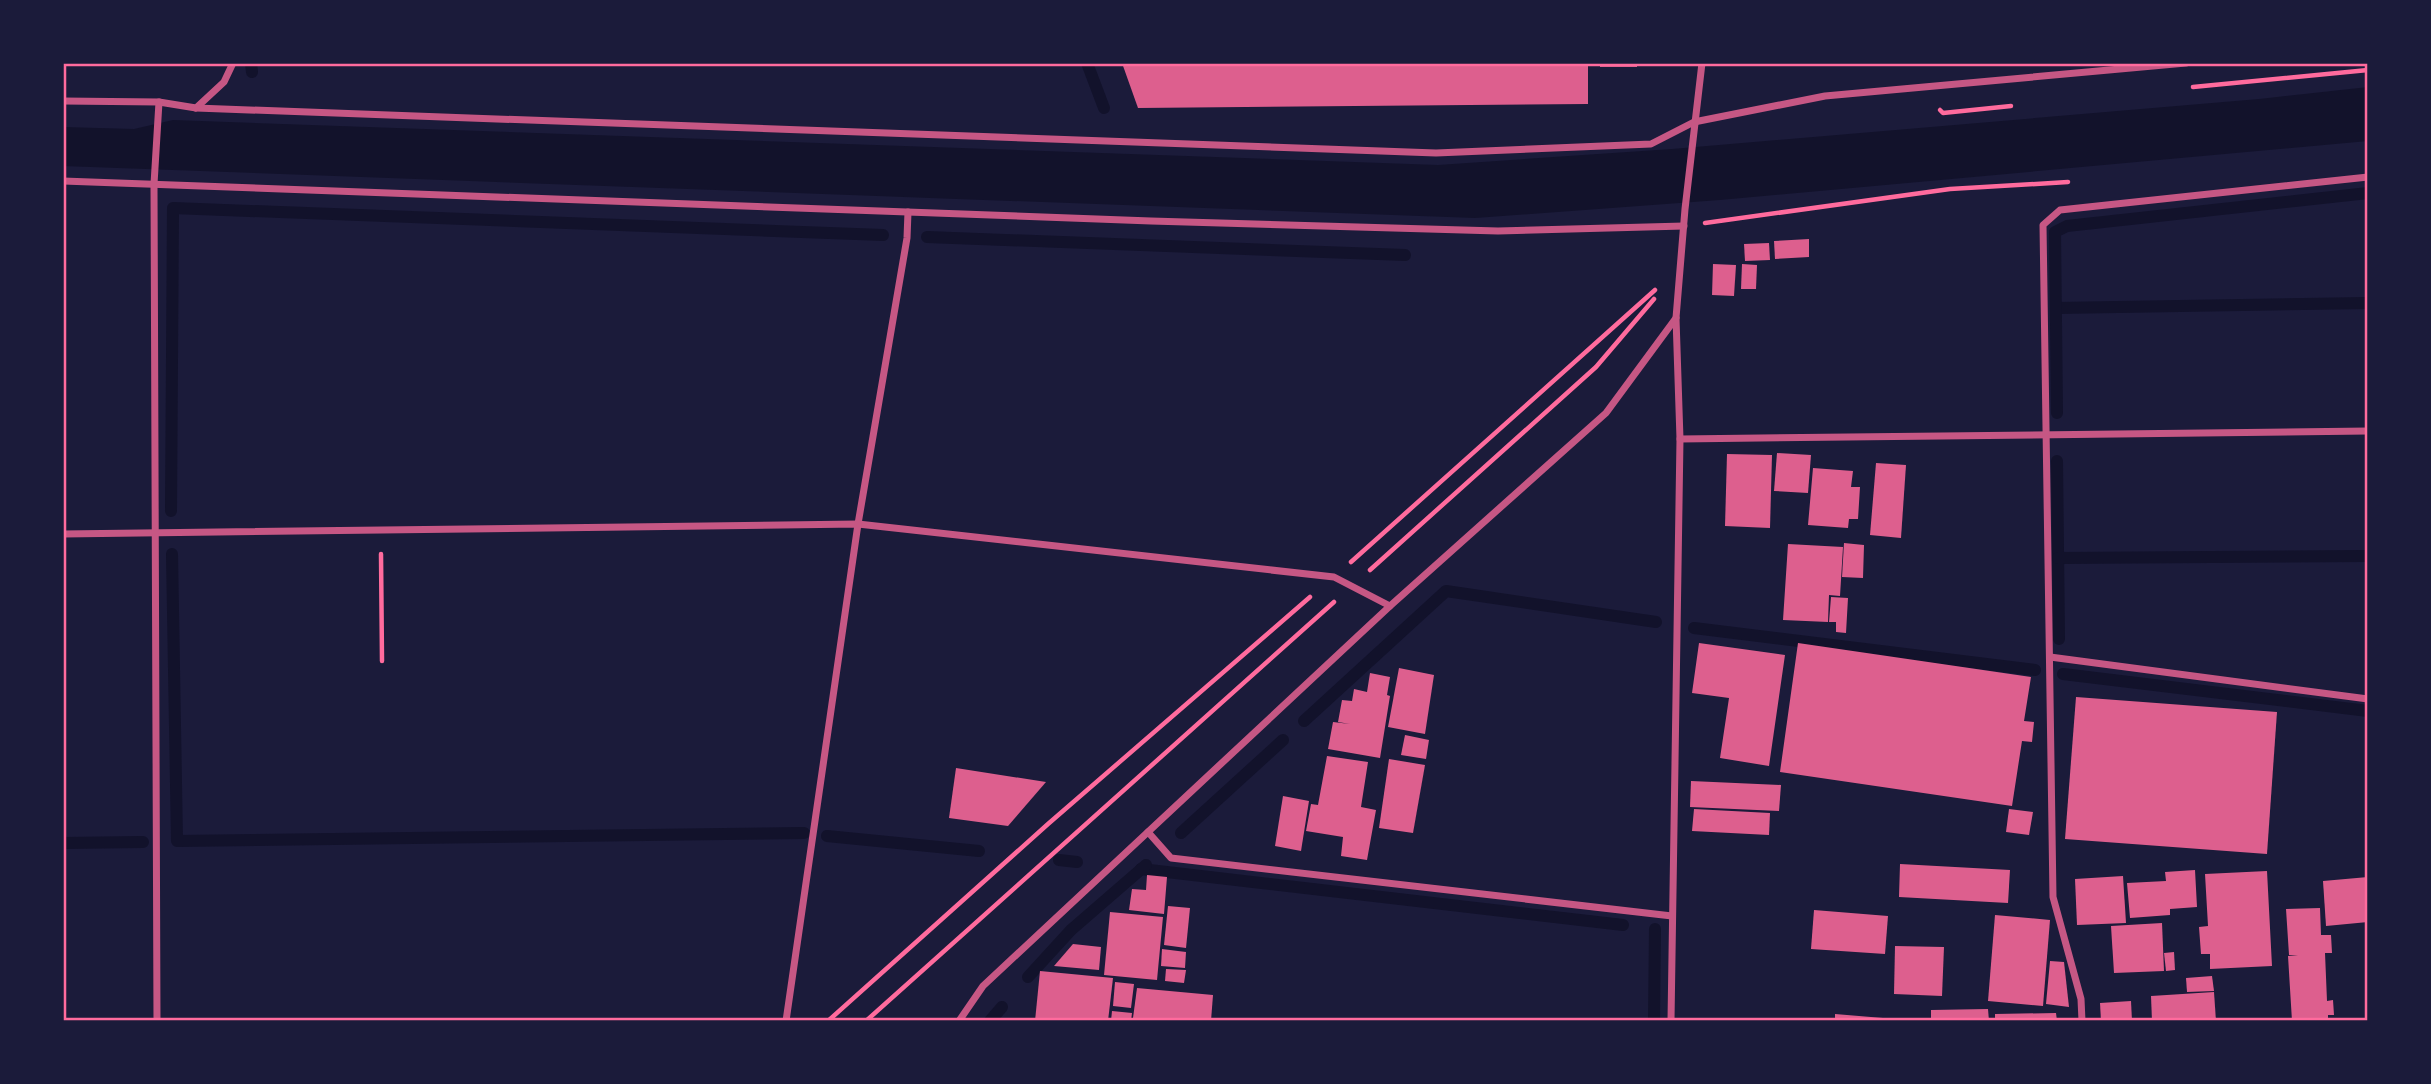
<svg xmlns="http://www.w3.org/2000/svg" width="2431" height="1084" viewBox="0 0 2431 1084" font-family="Helvetica,sans-serif">
<rect width="100%" height="100%" fill="#1b1b3a"/>
<path fill="#12122b" d="M2368,87V141L1720,200L1475,218L63,166V127L134,129L173,120L1438,165L1672,149L2259,99Z"/>
<g fill="none" stroke-linecap="round" stroke-linejoin="round">
<g stroke="#12122b" stroke-width="12">
<path d="M251,63L252,72"/>
<path d="M1087,63L1104,108"/>
<path d="M927,237L1405,255"/>
<path d="M2056,308L2368,303"/>
<path d="M2057,413L2055,232L2067,226L2368,193"/>
<path d="M2057,461L2059,639"/>
<path d="M171,511L173,208L883,235"/>
<path d="M172,554L177,841L804,833"/>
<path d="M2058,558L2368,556"/>
<path d="M1694,628L2035,670"/>
<path d="M2063,674L2368,711"/>
<path d="M1304,721L1446,591L1656,622"/>
<path d="M1181,833L1283,740"/>
<path d="M827,836L979,851"/>
<path d="M63,843L143,842"/>
<path d="M1059,860L1077,862"/>
<path d="M1141,869L1623,925"/>
<path d="M1028,977L1071,930L1146,865"/>
<path d="M990,1021L1002,1007"/>
<path d="M1654,1021L1655,929"/>
</g>
</g>
<g fill="#dd5f8e">
<path d="M1122,63H1588V104L1138,108Z"/>
<rect x="1600" y="63" width="37" height="4"/>
<path d="M1809,239V257L1775,259L1774,241Z"/>
<path d="M1769,243L1770,260L1745,261L1744,244Z"/>
<path d="M1713,264L1736,265L1734,296L1712,295Z"/>
<path d="M1742,264L1757,265L1756,289H1741Z"/>
<path d="M1777,453L1811,455L1808,493L1774,491Z"/>
<path d="M1727,454L1772,455L1770,528L1725,526Z"/>
<path d="M1876,463L1906,465L1901,538L1870,535Z"/>
<path d="M1813,468L1853,471L1851,487H1860L1858,519H1849L1848,528L1808,525Z"/>
<path d="M1844,543L1864,545L1863,578L1842,577Z"/>
<path d="M1788,544L1843,547L1840,596L1829,595L1828,622L1783,620Z"/>
<path d="M1831,597L1848,598L1846,633L1836,632V622H1829Z"/>
<path d="M1699,643L1785,655L1769,766L1720,758L1729,698L1692,693Z"/>
<path d="M1798,643L2031,677L2024,721L2034,722L2032,742L2022,741L2012,806L1780,772Z"/>
<path d="M1399,668L1434,675L1425,734L1388,727Z"/>
<path d="M1370,673L1390,677L1387,695L1390,696L1380,758L1328,749L1333,722L1350,724L1338,722L1342,700L1352,701L1354,689L1367,692Z"/>
<path d="M2076,697L2277,712L2267,854L2065,839Z"/>
<path d="M1405,735L1429,740L1426,759L1401,755Z"/>
<path d="M1327,756L1368,762L1361,807L1376,810L1367,860L1341,856L1343,837L1306,831L1311,804L1318,805Z"/>
<path d="M1389,759L1425,765L1413,833L1379,828Z"/>
<path d="M956,768L1046,782L1008,826L949,818Z"/>
<path d="M1691,781L1781,785L1779,811L1690,807Z"/>
<path d="M1283,796L1309,801L1301,851L1275,846Z"/>
<path d="M1694,809L1770,813L1769,835L1692,831Z"/>
<path d="M2009,809L2033,812L2029,835L2006,832Z"/>
<path d="M1900,864L2010,870L2008,903L1899,897Z"/>
<path d="M2195,870L2197,907L2170,909V915L2130,918L2127,883L2166,881L2165,872Z"/>
<path d="M2267,871L2272,966L2210,969V954H2201L2199,927L2208,926L2205,874Z"/>
<path d="M1147,875L1167,877L1164,914L1129,910L1132,889L1146,890Z"/>
<path d="M2123,876L2126,923L2077,925L2075,879Z"/>
<path d="M2368,877V922L2326,926L2323,881Z"/>
<path d="M1168,906L1190,908L1186,948L1164,945Z"/>
<path d="M2320,908L2321,935H2331L2332,953H2325L2327,1001L2333,1000L2334,1015H2328V1021H2292L2288,956L2298,955H2289L2286,909Z"/>
<path d="M1814,910L1888,916L1885,954L1811,949Z"/>
<path d="M1110,912L1163,917L1157,980L1104,975Z"/>
<path d="M1995,915L2050,920L2043,1006L1988,1001Z"/>
<path d="M2162,923L2164,971L2114,973L2111,926Z"/>
<path d="M1073,944L1101,947L1099,970L1054,966Z"/>
<path d="M1895,946L1944,947L1942,996L1894,994Z"/>
<path d="M1162,949L1186,952L1185,968L1161,966Z"/>
<path d="M2174,952L2175,970L2166,971L2164,953Z"/>
<path d="M2050,961L2064,962L2069,1007L2046,1004Z"/>
<path d="M1166,969L1186,970L1184,983L1165,981Z"/>
<path d="M1040,971L1113,978L1108,1021H1035Z"/>
<path d="M2212,976L2214,991L2187,992L2186,978Z"/>
<path d="M1115,982L1134,984L1131,1008L1113,1006Z"/>
<path d="M1137,988L1213,995L1211,1021H1151L1133,1018Z"/>
<path d="M2214,992L2216,1021H2152L2151,996Z"/>
<path d="M2131,1001L2132,1021H2101L2100,1003Z"/>
<path d="M1988,1009L1989,1021H1931V1010Z"/>
<path d="M1112,1011L1132,1013L1131,1021H1111Z"/>
<path d="M2056,1013L2057,1021H1995V1014Z"/>
<path d="M1835,1014L1895,1019V1021H1835Z"/>
</g>
<g fill="none" stroke-linecap="round" stroke-linejoin="round">
<g stroke="#ff6b9d" stroke-width="4.5">
<path d="M2193,87L2368,70"/>
<path d="M1940,110L1943,113L2011,106"/>
<path d="M1705,223L1950,189L2068,182"/>
<path d="M381,554L382,661"/>
<path d="M1351,562L1655,290"/>
<path d="M1370,570L1596,367L1654,299"/>
<path d="M828,1021L1048,824L1310,597"/>
<path d="M866,1021L1334,602"/>
</g>
<g stroke="#c65784" stroke-width="7">
<path d="M63,101L159,102L196,108L1436,153L1651,144L1694,122L1825,96L2186,63"/>
<path d="M196,108L224,82L233,63"/>
<path d="M63,181L1151,221L1498,231L1684,226"/>
<path d="M1680,439L2368,431"/>
<path d="M63,534L858,524L1334,577L1390,606"/>
<path d="M2050,657L2368,699"/>
<path d="M1148,832L1171,858L1672,916"/>
<path d="M157,1021L154,184L159,102"/>
<path d="M786,1021L858,524L907,238L908,212"/>
<path d="M959,1021L983,986L1390,606L1606,413L1676,318"/>
<path d="M1671,1021L1680,439L1676,318L1685,209L1702,63"/>
<path d="M2082,1021L2081,999L2053,897L2043,225L2060,210L2368,177"/>
</g>
</g>
<rect width="2431" height="1084" fill="none" stroke="#1b1b3a" stroke-width="130"/>
<rect x="65" y="65" width="2301" height="954" fill="none" stroke="#ff6b9d" stroke-width="2.5"/>
</svg>
